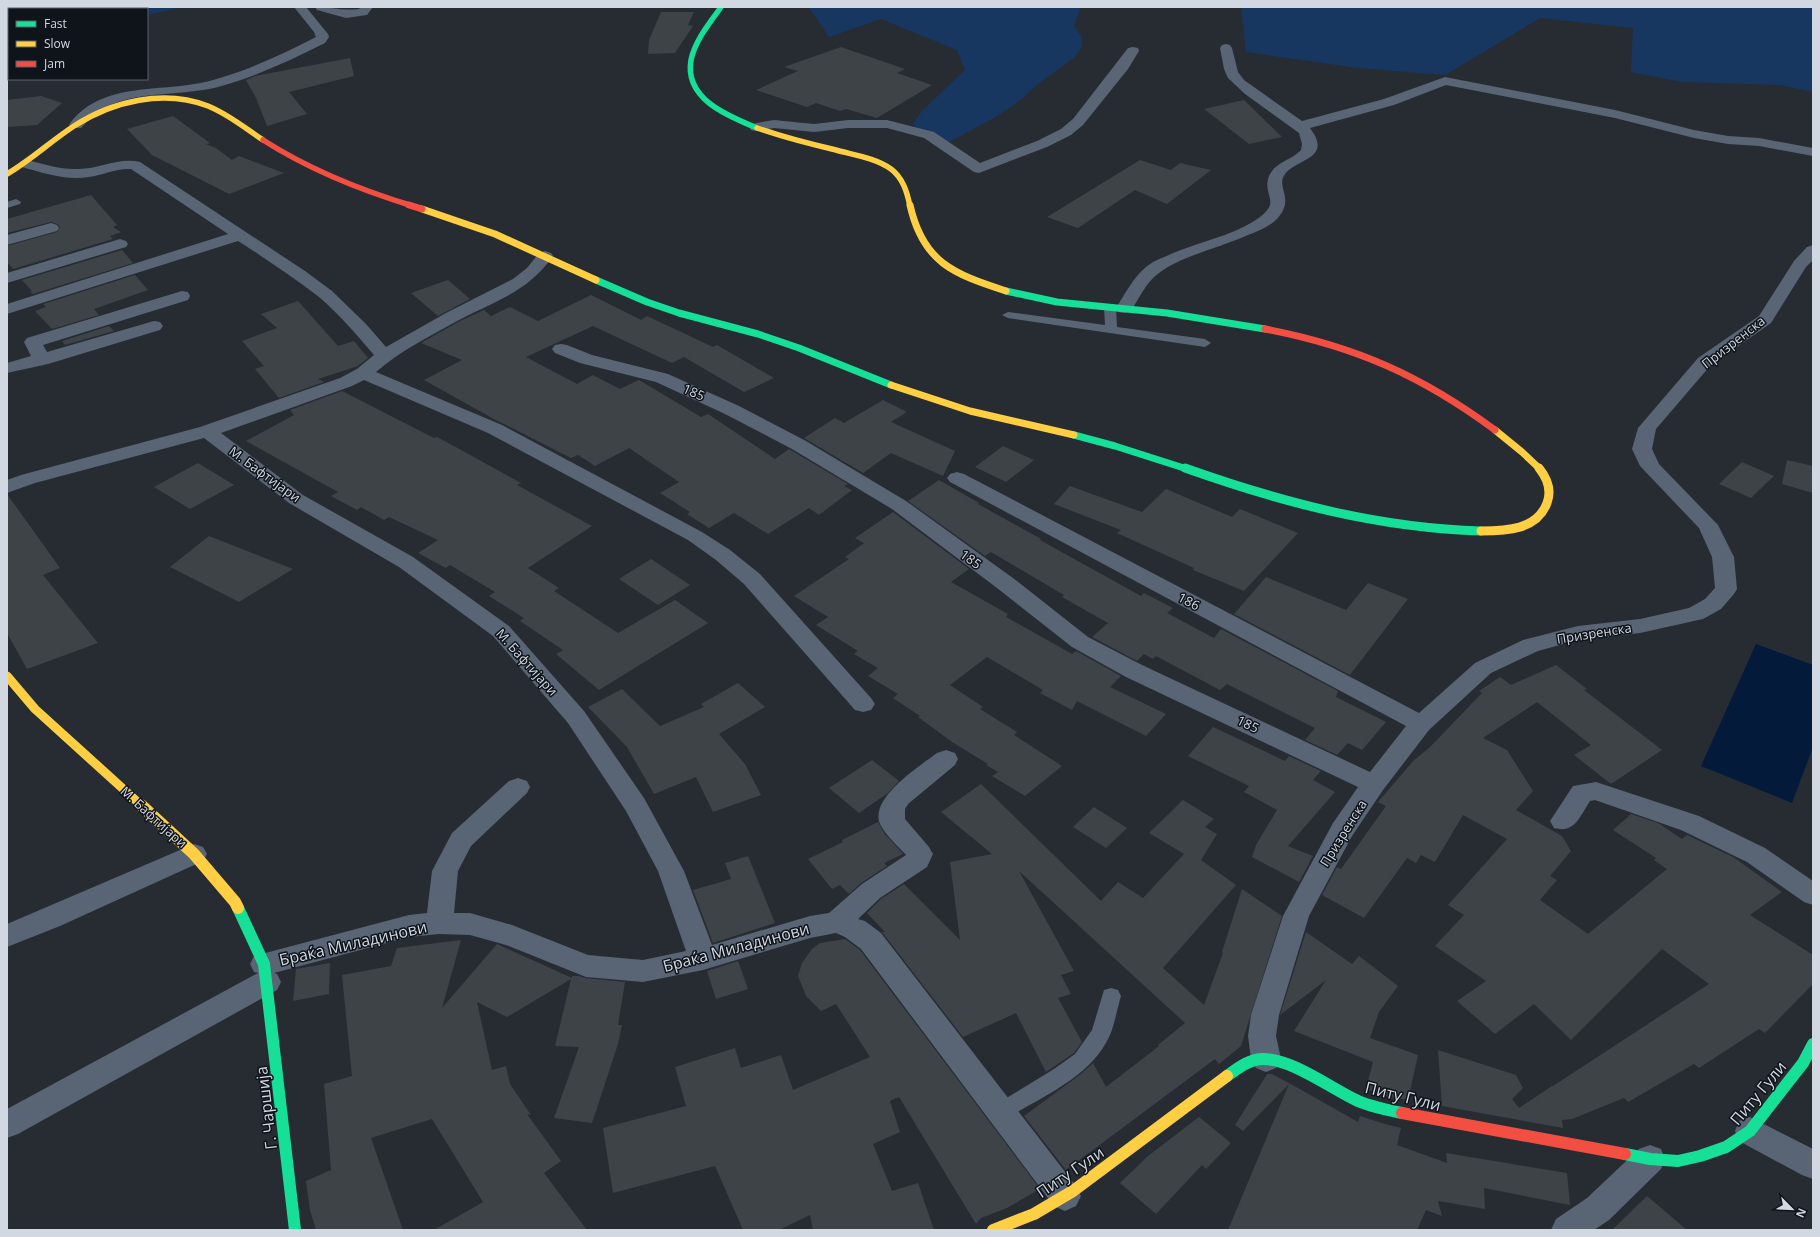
<svg xmlns="http://www.w3.org/2000/svg" width="1820" height="1237" viewBox="0 0 1820 1237" font-family="'Open Sans',sans-serif">
<rect width="100%" height="100%" fill="#272c33"/>
<g fill="#183760">
<path d="M7,7H183L147,15V9H9V50L7,51Z"/>
<path d="M809,7H1081L1074,26L1081,36L1082,46L1075,57L1039,83L1018,102L994,118L949,142L917,128L914,125L913,123L922,111L965,70L957,50L881,19L829,37Z"/>
<path d="M1241,7H1813V92L1780,85L1682,82L1631,72L1633,28L1540,18L1445,75L1358,68L1246,52Z"/>
</g>
<path fill="#041a3b" d="M1756,644L1813,665V747L1792,803L1701,766Z"/>
<g fill="#3e4348">
<path d="M661,12H694L688,25L693,26L675,53L648,54L649,40Z"/>
<path d="M841,47L905,69L897,73L932,85L877,118L846,109L840,111L816,103L807,107L756,90L798,71L784,67Z"/>
<path d="M350,58L354,76L289,92L307,114L267,126L256,98L246,80L255,76Z"/>
<path d="M41,96L62,103L37,125L7,127V100Z"/>
<path d="M1244,100L1282,137L1249,144L1204,109Z"/>
<path d="M173,116L210,143L206,144L216,148L232,160L239,156L284,173L229,194L152,155L127,129Z"/>
<path d="M1140,160L1171,170L1180,163L1211,170L1167,204L1135,190L1078,228L1047,217Z"/>
<path d="M91,195L117,225L113,227L121,232L110,236L113,239L13,269L7,262V246L57,232L60,227L57,224L51,222L7,233V219Z"/>
<path d="M122,250L133,263L33,294L30,292L32,291L22,280Z"/>
<path d="M135,275L148,290L94,309L99,315L52,329L35,311L46,307L43,304Z"/>
<path d="M448,280L470,299L438,316L411,293Z"/>
<path d="M591,295L641,320L647,316L713,347L717,345L774,378L744,392L684,357L672,363L593,326L526,357L577,384L593,375L620,389L639,380L701,417L708,414L775,459L789,449L848,484L844,486L852,490L819,515L809,508L768,534L734,513L709,528L687,514L690,512L660,493L679,482L629,448L595,466L578,455L571,458L492,418L424,380L462,360L421,343L460,321L484,310L491,316L510,307L538,321Z"/>
<path d="M298,301L338,346L354,341L368,358L358,366L318,379L324,382L279,398L255,369L264,366L242,341L277,328L261,314Z"/>
<path d="M109,326L114,331L65,345L62,341Z"/>
<path d="M342,391L434,438L437,437L463,451L521,483L517,485L592,526L528,568L559,588L554,591L618,633L675,600L708,623L599,690L556,654L563,650L520,621L524,618L489,596L495,592L450,565L446,568L418,553L438,540L389,517L384,520L361,507L357,510L331,496L338,492L246,441L294,415L290,410Z"/>
<path d="M883,400L907,412L891,422L955,451L943,476L891,453L863,473L804,438L835,418L844,423Z"/>
<path d="M1003,446L1034,460L1006,482L975,467Z"/>
<path d="M1787,460L1813,466V493L1782,484Z"/>
<path d="M1742,462L1774,476L1751,498L1719,484Z"/>
<path d="M198,463L234,485L190,509L154,487Z"/>
<path d="M939,480L979,503L978,504L1041,539L1040,540L1141,596L1144,593L1173,608L1167,613L1214,638L1221,629L1338,691L1336,697L1386,722L1362,750L1348,743L1337,755L1305,740L1315,728L1227,684L1220,690L1156,656L1153,659L1144,654L1137,661L1092,637L1108,623L1062,597L1064,595L991,552L985,556L908,501Z"/>
<path d="M1070,486L1142,512L1166,489L1232,517L1240,509L1298,533L1244,591L1193,570L1194,568L1117,533L1121,530L1054,504Z"/>
<path d="M7,494L60,568L43,575L98,643L27,669L7,633Z"/>
<path d="M893,512L969,569L951,582L1008,614L1006,617L1072,654L1076,651L1121,676L1110,687L1166,714L1146,736L1077,701L1072,710L1040,693L1043,690L987,657L950,685L983,707L980,709L1017,732L1014,735L1062,766L1025,796L992,776L998,772L986,765L988,764L952,742L918,717L920,716L893,698L898,694L868,676L878,668L854,654L858,651L816,625L828,617L794,596L849,559L845,557L864,543L855,538Z"/>
<path d="M209,536L293,569L239,602L170,567Z"/>
<path d="M651,559L690,585L658,605L619,579Z"/>
<path d="M1266,577L1346,610L1368,583L1408,599L1350,675L1234,614Z"/>
<path d="M1556,665L1587,689L1584,690L1662,750L1611,784L1574,755L1591,745L1537,702L1483,738L1507,750L1533,791L1516,810L1562,836L1571,851L1550,876L1557,880L1540,900L1588,934L1667,869L1654,860L1656,858L1613,830L1631,814L1658,823L1682,839L1687,835L1733,857L1782,892L1750,915L1813,955V984L1765,1033L1759,1029L1699,1068L1694,1064L1628,1102L1624,1098L1572,1119L1562,1120L1563,1128L1442,1106L1438,1050L1516,1075L1523,1088L1512,1099L1519,1108L1552,1086L1555,1087L1553,1086L1709,984L1662,949L1571,1040L1534,1004L1495,1034L1457,1001L1486,981L1435,946L1464,915L1448,905L1507,839L1463,815L1435,862L1421,855L1416,863L1407,858L1364,918L1322,895L1337,867L1341,869L1386,806L1378,802L1414,760L1429,748L1482,693L1479,691L1500,677L1511,685Z"/>
<path d="M738,683L765,707L719,734L745,764L761,795L713,812L696,777L654,794L627,747L588,707L622,689L660,726L704,707L701,704Z"/>
<path d="M1213,727L1285,761L1289,756L1321,771L1313,780L1335,792L1288,846L1313,856L1299,882L1252,857L1256,845L1277,810L1244,792L1249,786L1188,756Z"/>
<path d="M872,760L899,781L888,793L859,813L829,788Z"/>
<path d="M981,784L1101,901L1118,882L1143,898L1184,854L1149,833L1183,800L1214,819L1205,827L1217,834L1201,860L1236,885L1163,968L1204,1005L1223,953L1222,952L1242,889L1282,916L1241,1046L1219,1064L1215,1059L1066,1170L1024,1116L1081,1074L1093,1063L1106,1087L1159,1046L1158,1045L1185,1023L1019,871L1074,971L1061,975L1071,994L1058,998L1082,1042L1074,1053L1046,1072L1016,1013L963,1037L882,932H885L867,913L881,899L904,884L960,940L950,862L992,854L941,812Z"/>
<path d="M1094,807L1127,828L1106,848L1073,827Z"/>
<path d="M878,822L884,833L903,854L884,863L887,866L861,883L849,894L840,885L832,889L808,859L843,842L842,840Z"/>
<path d="M748,856L775,923L713,943L693,890L731,879L725,863Z"/>
<path d="M1306,932L1352,964L1359,956L1398,986L1379,1012L1370,1038L1418,1055L1408,1100L1385,1096L1366,1089L1373,1062L1294,1031L1326,980L1280,1015Z"/>
<path d="M845,939L860,950L1040,1189L1007,1208L981,1218L976,1224L899,1097L890,1101L900,1132L873,1144L892,1191L918,1183L934,1230H813L810,1215L779,1230H743L715,1166L613,1193L603,1128L686,1106L675,1067L735,1048L741,1068L781,1055L793,1090L870,1057L836,1004L821,1011L806,996L798,976L802,963L812,949L820,943Z"/>
<path d="M461,940L442,1008L497,944L572,978V976H579L586,978L625,982L618,1025H622L618,1044L592,1123L554,1118L579,1047L555,1046L571,979L507,1017L477,1002L492,1070L506,1066L510,1084L531,1115L527,1114L561,1161L544,1173L587,1230H434L483,1202L432,1119L371,1138L403,1230H316L310,1210L306,1181L331,1170L324,1084L352,1076L342,975L391,966L397,948Z"/>
<path d="M738,961L748,989L716,999L707,971Z"/>
<path d="M330,963L329,994L293,1001L296,969Z"/>
<path d="M1267,1074H1272L1298,1088L1358,1122L1360,1116L1385,1124L1401,1128L1397,1145L1447,1163L1446,1153L1567,1173L1570,1205L1484,1188L1485,1209L1438,1201L1442,1216L1426,1210L1417,1230H1228L1289,1084L1243,1131L1235,1125Z"/>
<path d="M1199,1117L1231,1143L1206,1169L1202,1165L1156,1214L1120,1183L1148,1156Z"/>
<path d="M1647,1196L1687,1230H1612Z"/>
</g>
<g fill="none" stroke-linecap="round" stroke-linejoin="round">
<g fill="#596474" fill-rule="evenodd">
<rect x="7" y="39" width="2" height="6"/>
<path d="M9,56V62L7,63V57Z"/>
<path d="M16,199L21,202L20,204L7,208V202Z"/>
<path d="M1110,304L1116,307L1117,327L1205,339L1211,343L1205,347L1008,318L1002,315L1008,312L1105,325L1104,307Z"/>
<path d="M1111,988L1118,990L1121,996C1117,1009 1115,1023 1110,1035C1092,1076 1045,1095 1009,1117L1002,1120L995,1117L992,1111L995,1105L1054,1069L1075,1054L1092,1030L1104,990Z"/>
</g>
<g fill="#596474" fill-rule="evenodd">
<path d="M294,7H306L328,34L329,37L325,43C291,60 255,77 218,87C180,97 125,89 94,115C89,118 85,124 81,128H71L69,125C101,79 165,94 213,80C249,70 283,54 316,37L314,32Z"/>
<path d="M315,7C330,7 344,11 359,9L361,7H373L367,15L346,18L317,10Z"/>
<path d="M1226,44L1230,45L1232,48L1238,72L1244,80L1302,121L1384,99L1445,77L1615,110L1694,130L1728,136L1759,138L1813,148V156L1759,146L1728,144L1694,138L1615,118L1446,85L1394,105L1310,128C1333,159 1298,158 1285,174C1275,188 1296,198 1277,219C1269,227 1259,231 1248,235C1222,247 1181,256 1159,273C1146,282 1139,299 1130,312L1124,313L1118,312L1116,308C1125,294 1133,278 1146,267C1153,261 1162,258 1171,254C1198,242 1236,235 1260,217C1280,202 1264,196 1268,179C1273,162 1291,161 1301,150L1302,144L1299,133L1245,94L1228,78L1224,69L1220,48L1222,45Z"/>
<path d="M1133,47L1138,48L1139,51L1128,69L1083,125L1071,135L1047,147L979,173L974,172L924,138L887,128H848L814,132L774,128L756,131L751,130L749,127L751,124L774,120L814,124L848,120H887L934,132L980,163L1037,141L1061,129L1073,119L1128,48Z"/>
<path d="M27,160C44,164 61,170 79,169C100,169 119,157 140,162L305,271L332,291L366,324L386,347L446,313L513,279L527,268L539,253L545,251L551,253L553,256C528,292 495,301 459,320C430,336 400,351 376,372L502,425L702,532L730,550L760,574L871,698L875,704L871,710L863,712L855,710L744,584L716,560L688,540L488,433L364,380L352,386L221,433L303,495L413,557L509,626L584,711L644,798L684,871L712,945L810,916L829,913L862,884L906,855C898,846 885,835 880,824C869,798 920,766 937,753L946,750L955,753L958,759L955,765L908,804L905,809V819L929,847L933,854L927,867L880,898L858,919L865,921L881,933L1076,1186L1081,1196L1076,1206L1065,1211L1054,1206L861,949L845,937L836,933L810,938L703,970L643,982L586,977L506,945L470,935L439,934L409,937L274,973L277,974L281,982L277,990L18,1134L7,1138V1109L258,973L254,972L250,964L254,956L409,915L427,913L432,871L452,833L509,781L518,778L527,781L530,787L527,793L471,846L458,871L454,913H470L512,925L588,955L643,960L686,951L658,871L626,811L568,723L493,636L399,567L289,503L204,438L35,483L7,493V480L21,475L200,427L340,378L357,369L374,355C357,335 339,314 319,297C293,277 266,259 238,241L7,314V304L228,234L131,169C117,168 103,175 89,177C66,181 44,173 22,167L20,164L22,161Z"/>
<path d="M51,223L57,225L59,228L57,231L7,245V235Z"/>
<path d="M120,239L126,241L128,244L126,247L7,283V273Z"/>
<path d="M1813,245V260L1806,267L1771,323L1710,366L1656,429L1652,449L1659,464L1718,525L1734,557L1737,589L1734,594L1721,609L1703,619L1640,633L1578,640L1538,651L1491,673L1429,730L1383,790L1352,836L1309,916L1279,1015L1276,1036L1281,1059L1276,1068L1266,1072L1256,1068L1251,1059L1248,1036L1251,1015L1283,916L1333,823L1358,787L1126,677L1072,647L997,588L892,509L792,449L725,414L656,382L580,363L555,353L552,349L555,345L561,344L567,345L592,355L668,374L739,406L806,441L906,501L1013,578L1088,637L1142,665L1370,772L1406,726L950,482L947,478L950,474L957,472L964,474L1419,713L1475,663L1523,640L1578,626L1640,619L1689,608L1705,599L1715,588L1712,557L1699,528L1640,466L1632,449L1638,428L1698,358L1759,316L1794,261L1807,247Z"/>
<path d="M182,291L188,292L190,296L188,300L43,345L47,352L154,321L160,322L163,326L160,330L48,364L7,373V363L31,356L24,342L27,338Z"/>
<path d="M1596,782L1699,816L1765,848L1813,881V905L1804,902L1747,862L1681,830L1595,800L1590,801C1580,816 1575,834 1554,828L1550,821L1573,786Z"/>
<path d="M194,844L203,847L207,854L203,861L60,926L7,947V924Z"/>
<path d="M1750,1117L1813,1149V1179L1802,1175L1739,1141L1735,1131L1739,1121Z"/>
<path d="M1650,1145L1661,1149L1665,1159L1661,1169L1609,1220L1594,1230H1551L1556,1219L1587,1198L1639,1149Z"/>
</g>
<path stroke="#16e098" stroke-width="5.5" d="M721,7C710,23 695,40 691,60C684,99 728,116 757,128"/>
<g stroke="#16e098" stroke-width="7">
<path d="M596,280L647,302L679,313L758,334L799,348L891,385"/>
<path d="M1006,291L1057,302L1167,313L1265,329"/>
<path d="M1074,435L1115,446L1187,469"/>
</g>
<path stroke="#16e098" stroke-width="9" d="M1185,468C1281,502 1378,528 1481,531"/>
<g stroke="#16e098" stroke-width="12">
<path d="M238,908L264,964L295,1230"/>
<path d="M1227,1076C1237,1069 1249,1059 1263,1059C1293,1059 1330,1088 1358,1101C1372,1107 1387,1110 1402,1113"/>
<path d="M1625,1154L1650,1159L1678,1161L1700,1156L1726,1147L1750,1131L1803,1063L1813,1044"/>
</g>
<g stroke="#ffcf43" stroke-width="5.5">
<path d="M757,128C783,137 810,144 836,150C854,155 876,158 891,169C903,178 907,192 910,206"/>
<path d="M7,174C31,160 51,141 74,126C113,101 164,89 208,106C228,114 245,128 263,140"/>
</g>
<g stroke="#ffcf43" stroke-width="7">
<path d="M910,205C923,263 954,274 1006,291"/>
<path d="M422,209L495,234L596,280"/>
<path d="M891,385L970,411L1074,435"/>
<path d="M1495,430L1522,452L1540,469"/>
</g>
<g stroke="#ffcf43" stroke-width="9">
<path d="M1481,531C1506,531 1537,530 1547,503C1552,490 1547,478 1539,468"/>
<path d="M7,676L35,709L142,806"/>
</g>
<g stroke="#ffcf43" stroke-width="12">
<path d="M141,805L194,854L235,902L238,908"/>
<path d="M993,1230L1034,1214L1073,1191L1227,1076"/>
</g>
<path stroke="#f24e42" stroke-width="5.5" d="M263,140C310,170 360,190 413,206"/>
<g stroke="#f24e42" stroke-width="7">
<path d="M409,205L422,209"/>
<path d="M1265,329C1355,346 1422,376 1495,430"/>
</g>
<path stroke="#f24e42" stroke-width="12" d="M1402,1113L1625,1154"/>
</g>
<g text-anchor="middle" stroke-width="3" stroke-linejoin="round" paint-order="stroke">
<g font-size="13" fill="#d2d8e2" stroke="#0f131a">
<text transform="translate(1733 342) rotate(-38)" y="5">Призренска</text>
<text transform="translate(694 392) rotate(24)" y="5">185</text>
<text transform="translate(265 474) rotate(36)" y="5">М. Бафтијари</text>
<text transform="translate(971 559) rotate(36)" y="5">185</text>
<text transform="translate(1189 601) rotate(28)" y="5">186</text>
<text transform="translate(1594 633) rotate(-9)" y="5">Призренска</text>
<text transform="translate(527 662) rotate(48)" y="5">М. Бафтијари</text>
<text transform="translate(1248 724) rotate(26)" y="5">185</text>
<text transform="translate(154 817) rotate(42)" y="5">М. Бафтијари</text>
<text transform="translate(1343 833) rotate(-58)" y="5">Призренска</text>
</g>
<g font-size="16" fill="#d2d8e2" stroke="#0f131a">
<text transform="translate(353 943) rotate(-13)" y="6">Браќа Миладинови</text>
<text transform="translate(736 947) rotate(-15)" y="6">Браќа Миладинови</text>
<text transform="translate(1758 1093) rotate(-50)" y="6">Питу Гули</text>
<text transform="translate(1403 1096) rotate(14)" y="6">Питу Гули</text>
<text transform="translate(266 1108) rotate(-97)" y="6">Г. Чаршија</text>
<text transform="translate(1070 1172) rotate(-34)" y="6">Питу Гули</text>
</g>
</g>
<rect width="1820" height="1237" fill="none" stroke="#d2d8e2" stroke-width="16"/>
<rect x="8" y="8" width="140" height="72" fill="#0f131a" stroke="#5d626a"/>
<rect x="16" y="21" width="20" height="6" fill="#16e098" stroke="#5d626a"/>
<text x="44" y="28" font-size="12" fill="#d2d8e2">Fast</text>
<rect x="16" y="41" width="20" height="6" fill="#ffcf43" stroke="#5d626a"/>
<text x="44" y="48" font-size="12" fill="#d2d8e2">Slow</text>
<rect x="16" y="61" width="20" height="6" fill="#f24e42" stroke="#5d626a"/>
<text x="44" y="68" font-size="12" fill="#d2d8e2">Jam</text>
<g transform="translate(1792 1209) rotate(114)" stroke="#0f131a" stroke-width="3" paint-order="stroke">
<path d="M0-3L7 15L0 10L-7 15Z" fill="#d2d8e2"/>
<text y="-6" font-size="11" font-weight="bold" text-anchor="middle" fill="#d2d8e2">N</text>
</g>
</svg>
